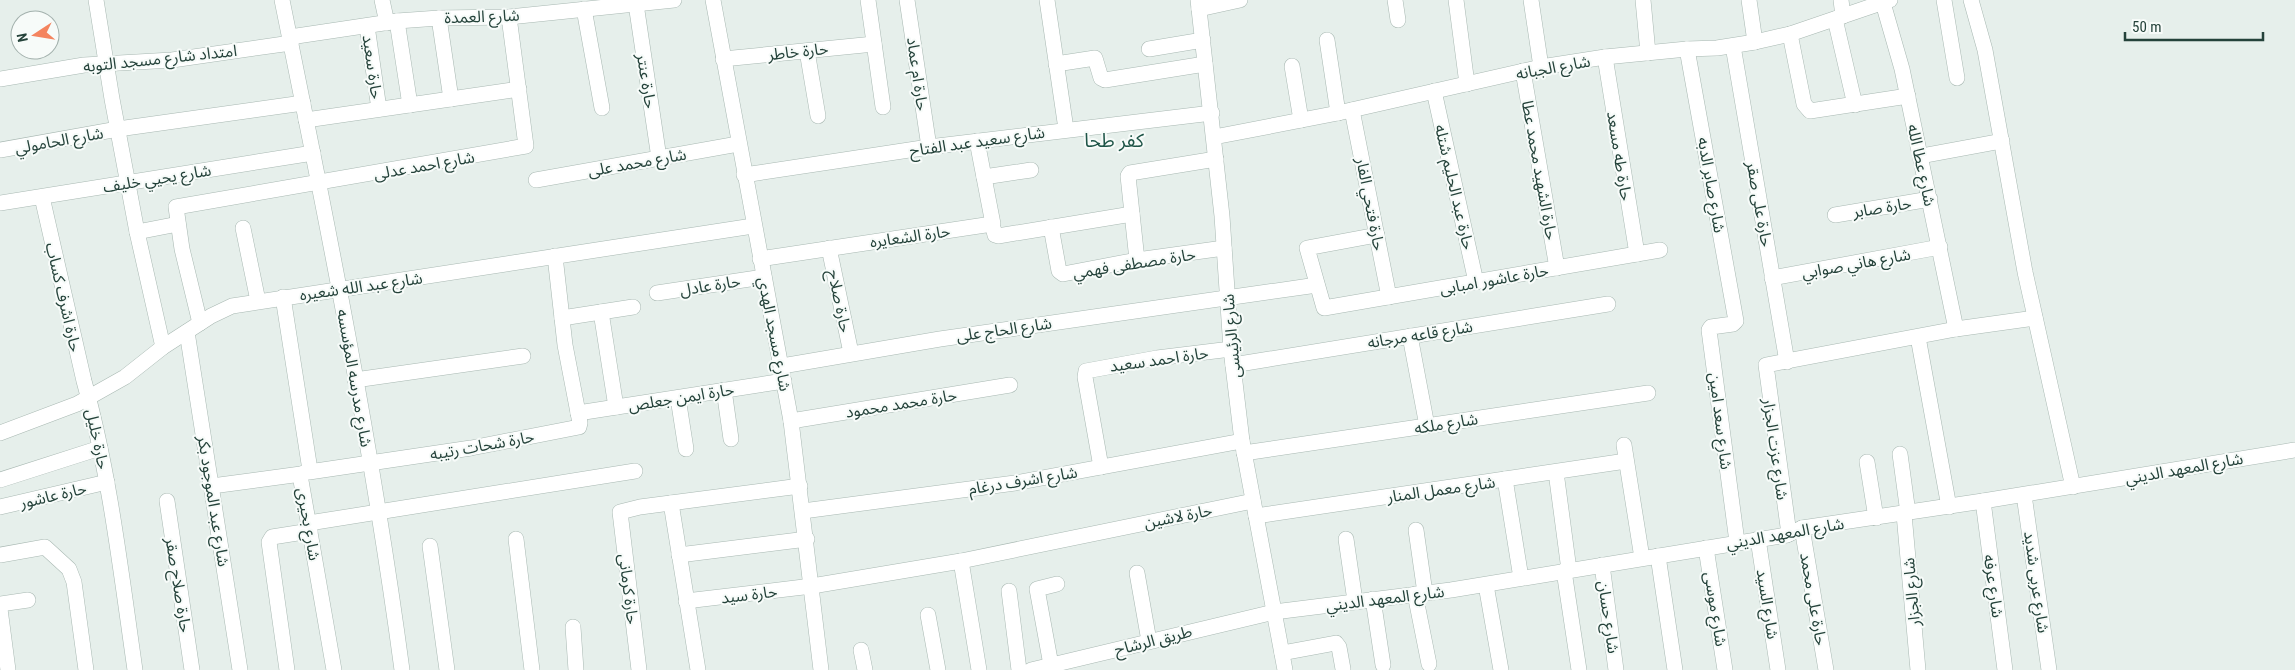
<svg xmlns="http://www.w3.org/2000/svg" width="2295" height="670" viewBox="0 0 2295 670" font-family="'Roboto Condensed','Noto Sans Arabic',sans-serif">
<rect width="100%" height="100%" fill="#e6efeb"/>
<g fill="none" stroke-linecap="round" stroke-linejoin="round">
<defs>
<g id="minor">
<path d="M96,0L112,99L137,232L163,347"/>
<path d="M282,0C327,222 372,445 402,670"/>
<path d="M382,0L387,23"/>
<path d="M713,0L791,421L821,670"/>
<path d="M868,0L883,107"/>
<path d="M907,0L929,147"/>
<path d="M1047,0L1066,129"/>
<path d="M1198,0L1222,216L1231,349L1242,441L1285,670"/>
<path d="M1395,0L1398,20"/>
<path d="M1456,0L1467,84"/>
<path d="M1531,0L1541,67"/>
<path d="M1643,0L1648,53"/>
<path d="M1749,0L1755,42"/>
<path d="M1841,0L1843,16"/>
<path d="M1944,0L1957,78"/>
<path d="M1971,0L1985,50L2025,272L2073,487"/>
<path d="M1883,3L1902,69L1956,329"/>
<path d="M636,4L659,158"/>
<path d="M584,9L602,108"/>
<path d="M1199,9L1240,0"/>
<path d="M439,18L451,99"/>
<path d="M1835,19L1855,105"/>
<path d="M397,21L410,105"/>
<path d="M367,26L379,109"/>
<path d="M1790,34L1804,104L1810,111L1908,96"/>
<path d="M290,37L397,21L439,18L509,17L674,0"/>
<path d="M1327,40L1338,113"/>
<path d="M1733,46L1787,362"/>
<path d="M1149,49L1203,40"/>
<path d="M1687,49L1736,321L1733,324L1711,327L1709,330L1737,542"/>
<path d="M807,51L818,116"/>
<path d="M1605,57L1637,254"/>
<path d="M723,59L874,44"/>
<path d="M1056,64L1095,58L1101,78L1105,80L1205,64"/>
<path d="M1292,66L1301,120"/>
<path d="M1523,71L1557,268"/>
<path d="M0,79L84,65L172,60L291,43"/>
<path d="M1434,91L1476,282"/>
<path d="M1352,110L1389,297"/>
<path d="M306,120L519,89"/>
<path d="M1214,137L1338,113L1541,67L1605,57L1687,49L1717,48L1755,42L1790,34L1890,0"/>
<path d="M977,141L993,224"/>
<path d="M0,150L118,129L303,103"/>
<path d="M1921,156L2002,141"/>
<path d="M744,175L929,147L1212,113"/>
<path d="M984,177L1031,170"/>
<path d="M536,180L738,144"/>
<path d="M42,197L84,381C110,475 121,573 135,670"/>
<path d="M0,203L313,153"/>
<path d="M1835,215L1930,199"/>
<path d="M1051,227L1059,271L1063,274L1137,260L1224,248"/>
<path d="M243,228L258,301"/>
<path d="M137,232L178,224"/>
<path d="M1377,235L1307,248L1324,308L1660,250"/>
<path d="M829,248L851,353"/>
<path d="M760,259L992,224L995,235L998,236L1132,214"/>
<path d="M1137,260L1128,176L1130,173L1216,159"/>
<path d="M1772,278L1940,247"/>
<path d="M657,293L764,277"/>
<path d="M283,297L310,470L300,475L334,670"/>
<path d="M601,312L616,407"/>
<path d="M562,318L633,307"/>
<path d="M200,323L182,249L176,207L526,146L509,17"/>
<path d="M187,332L240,670"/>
<path d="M1410,336L1427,426"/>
<path d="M1918,337L1949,507"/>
<path d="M1233,365L1608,304"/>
<path d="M782,366L940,339L1317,285"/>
<path d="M355,380L523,356"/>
<path d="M724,390L731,439"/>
<path d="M678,398L686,449"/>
<path d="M578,413L784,381"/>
<path d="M791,421L1010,385"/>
<path d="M0,433L77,404L125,377L163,347L211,316L232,306L753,226"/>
<path d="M1624,445L1642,558"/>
<path d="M1244,453L1648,393"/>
<path d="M1900,454L1908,513"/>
<path d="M1867,462L1876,518"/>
<path d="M1101,467L1085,377L1086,371L1157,358L1231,349"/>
<path d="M309,472L471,448L579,427L580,423L565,345L555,256"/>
<path d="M1556,472L1569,570"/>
<path d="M1505,479L1521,578"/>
<path d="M0,480L100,448"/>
<path d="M212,486L301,474"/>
<path d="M2024,495L2049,670"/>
<path d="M167,501L192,670"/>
<path d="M1983,501L2005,670"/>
<path d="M671,503L698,670"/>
<path d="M0,507L107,482"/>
<path d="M803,511L1015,483L1242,441"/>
<path d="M1904,514L1918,670"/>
<path d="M1256,516L1626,461"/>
<path d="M309,523L635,471"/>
<path d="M1802,528L1826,670"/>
<path d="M1416,530L1425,593"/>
<path d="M1789,534L1766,365L1956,329L2035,318"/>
<path d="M516,539L532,670"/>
<path d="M1346,539L1355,601"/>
<path d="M1758,539L1778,670"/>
<path d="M430,546L447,670"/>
<path d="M1706,548L1725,670"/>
<path d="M0,555L45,547L69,569L74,582L86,670"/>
<path d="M679,555L807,539"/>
<path d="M1658,556L1675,670"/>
<path d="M961,561L979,670"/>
<path d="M1602,565L1616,670"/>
<path d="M1564,571L1579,670"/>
<path d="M1137,573L1149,641"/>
<path d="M1486,585L1501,670"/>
<path d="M1009,591L1019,670"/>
<path d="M1415,594L1429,664"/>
<path d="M1373,599L1383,665"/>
<path d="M686,601L812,586L961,561L1253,501"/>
<path d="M0,604L28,600"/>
<path d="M0,609L8,670"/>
<path d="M928,615L938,670"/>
<path d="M573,627L576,670"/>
<path d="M861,650L865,670"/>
<path d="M1282,653L1336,643L1339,647L1343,669"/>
<path d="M1051,665L1037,589L1057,584"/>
<path d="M287,670L269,542L272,537L310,531"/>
<path d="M639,670L620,512L640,507L800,486"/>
<path d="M1031,670L1274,612L1451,590L1787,535L1802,528L1983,501L2295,450"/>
</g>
</defs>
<use href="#minor" stroke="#a8b8b2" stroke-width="16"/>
<use href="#minor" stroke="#fff" stroke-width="15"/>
</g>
<g text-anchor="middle" stroke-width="4" stroke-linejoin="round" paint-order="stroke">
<g font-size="16" fill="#24423a" stroke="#f7fbf9">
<text transform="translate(482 16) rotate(-2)" y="6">شارع العمدة</text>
<text transform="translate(798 51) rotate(-6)" y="6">حارة خاطر</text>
<text transform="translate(160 58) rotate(-6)" y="6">امتداد شارع مسجد التوبه</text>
<text transform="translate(373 67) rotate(82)" y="6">حارة سعيد</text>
<text transform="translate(1553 67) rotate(-10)" y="6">شارع الجبانه</text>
<text transform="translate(918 74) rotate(82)" y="6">حارة ام عماد</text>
<text transform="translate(647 81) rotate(81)" y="6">حارة عنتر</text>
<text transform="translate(59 140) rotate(-10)" y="6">شارع الحامولي</text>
<text transform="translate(977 141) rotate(-8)" y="6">شارع سعيد عبد الفتاح</text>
<text transform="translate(1620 156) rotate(81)" y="6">حارة طه مسعد</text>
<text transform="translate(637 162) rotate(-10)" y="6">شارع محمد على</text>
<text transform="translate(424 165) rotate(-10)" y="6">شارع احمد عدلى</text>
<text transform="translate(1922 165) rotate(78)" y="6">شارع عطا الله</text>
<text transform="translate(1540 170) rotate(80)" y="6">حارة الشهيد محمد عطا</text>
<text transform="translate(157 178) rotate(-9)" y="6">شارع يحيي خليف</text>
<text transform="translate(1712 185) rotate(80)" y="6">شارع صابر الدبه</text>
<text transform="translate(1455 187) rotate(77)" y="6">حارة عبد الحليم شتله</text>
<text transform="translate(1371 204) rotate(79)" y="6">حارة فتحي الفار</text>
<text transform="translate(1760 204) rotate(80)" y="6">حارة على صقر</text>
<text transform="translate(1882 207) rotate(-9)" y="6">حارة صابر</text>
<text transform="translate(910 236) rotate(-8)" y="6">حارة الشعايره</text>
<text transform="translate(1134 263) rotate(-9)" y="6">حارة مصطفى فهمي</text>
<text transform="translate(1856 263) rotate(-10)" y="6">شارع هاني صوابي</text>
<text transform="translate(1494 279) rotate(-10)" y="6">حارة عاشور امبابى</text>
<text transform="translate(710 285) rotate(-9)" y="6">حارة عادل</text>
<text transform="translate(361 286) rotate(-8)" y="6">شارع عبد الله شعيره</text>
<text transform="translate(64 297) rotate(77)" y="6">حارة اشرف كساب</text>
<text transform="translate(840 301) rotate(78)" y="6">حارة صلاح</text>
<text transform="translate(1004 329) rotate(-8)" y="6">شارع الحاج على</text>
<text transform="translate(775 334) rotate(79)" y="6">شارع مسجد الهدي</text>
<text transform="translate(1420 334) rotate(-9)" y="6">شارع قاعه مرجانه</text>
<text transform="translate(1231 336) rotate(-95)" y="6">شارع الرئيسى</text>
<text transform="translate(1159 359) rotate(-8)" y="6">حارة احمد سعيد</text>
<text transform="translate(355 378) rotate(80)" y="6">شارع مدرسه المؤسسه</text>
<text transform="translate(681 397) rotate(-9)" y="6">حارة ايمن جعلص</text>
<text transform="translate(901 403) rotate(-9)" y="6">حارة محمد محمود</text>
<text transform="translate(1721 421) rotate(83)" y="6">شارع سعد امين</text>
<text transform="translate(1446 423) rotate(-9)" y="6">شارع ملكه</text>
<text transform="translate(98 439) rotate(78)" y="6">حارة خليل</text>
<text transform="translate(482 445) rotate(-10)" y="6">حارة شحات رتيبه</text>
<text transform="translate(1776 449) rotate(82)" y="6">شارع عزت الجزار</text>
<text transform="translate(2184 468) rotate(-10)" y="6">شارع المعهد الديني</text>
<text transform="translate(1023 480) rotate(-9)" y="6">شارع اشرف درغام</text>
<text transform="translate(1441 489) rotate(-8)" y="6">شارع معمل المنار</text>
<text transform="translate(53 495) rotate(-13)" y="6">حارة عاشور</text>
<text transform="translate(214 501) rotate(81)" y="6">شارع عبد الموجود بكر</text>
<text transform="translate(1178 516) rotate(-11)" y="6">حارة لاشين</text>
<text transform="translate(309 524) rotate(80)" y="6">شارع بحيرى</text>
<text transform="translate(1785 533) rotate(-10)" y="6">شارع المعهد الديني</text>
<text transform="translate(2037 582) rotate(82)" y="6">شارع عربى شديد</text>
<text transform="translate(179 585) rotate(81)" y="6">حارة صلاح صقر</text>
<text transform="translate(1994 586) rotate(82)" y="6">شارع عرفه</text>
<text transform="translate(629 589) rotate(83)" y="6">حارة كرمانى</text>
<text transform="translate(1911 592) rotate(-95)" y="6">شارع الجزار</text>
<text transform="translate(749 594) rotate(-7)" y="6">حارة سيد</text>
<text transform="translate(1385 598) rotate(-7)" y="6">شارع المعهد الديني</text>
<text transform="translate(1814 599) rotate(80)" y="6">حارة على محمد</text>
<text transform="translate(1768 604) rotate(81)" y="6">شارع السيد</text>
<text transform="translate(1716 609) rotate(81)" y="6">شارع موسى</text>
<text transform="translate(1609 617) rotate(82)" y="6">شارع حسان</text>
<text transform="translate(1153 640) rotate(-14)" y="6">طريق الرشاح</text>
</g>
<g font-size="19" fill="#1f5548" stroke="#f7fbf9">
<text x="1114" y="147">كفر طحا</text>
</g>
</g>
<g transform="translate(35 35) rotate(258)"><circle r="24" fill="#f7fbf9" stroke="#a3b1ad"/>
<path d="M0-4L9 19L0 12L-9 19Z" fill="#f4845f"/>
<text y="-8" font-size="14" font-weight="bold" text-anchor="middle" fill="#24423a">N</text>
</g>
<path d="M2125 32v8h138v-8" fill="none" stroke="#24423a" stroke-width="2.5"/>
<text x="2132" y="32" font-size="15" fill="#24423a" stroke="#f7fbf9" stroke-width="4" paint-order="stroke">50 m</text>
</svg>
